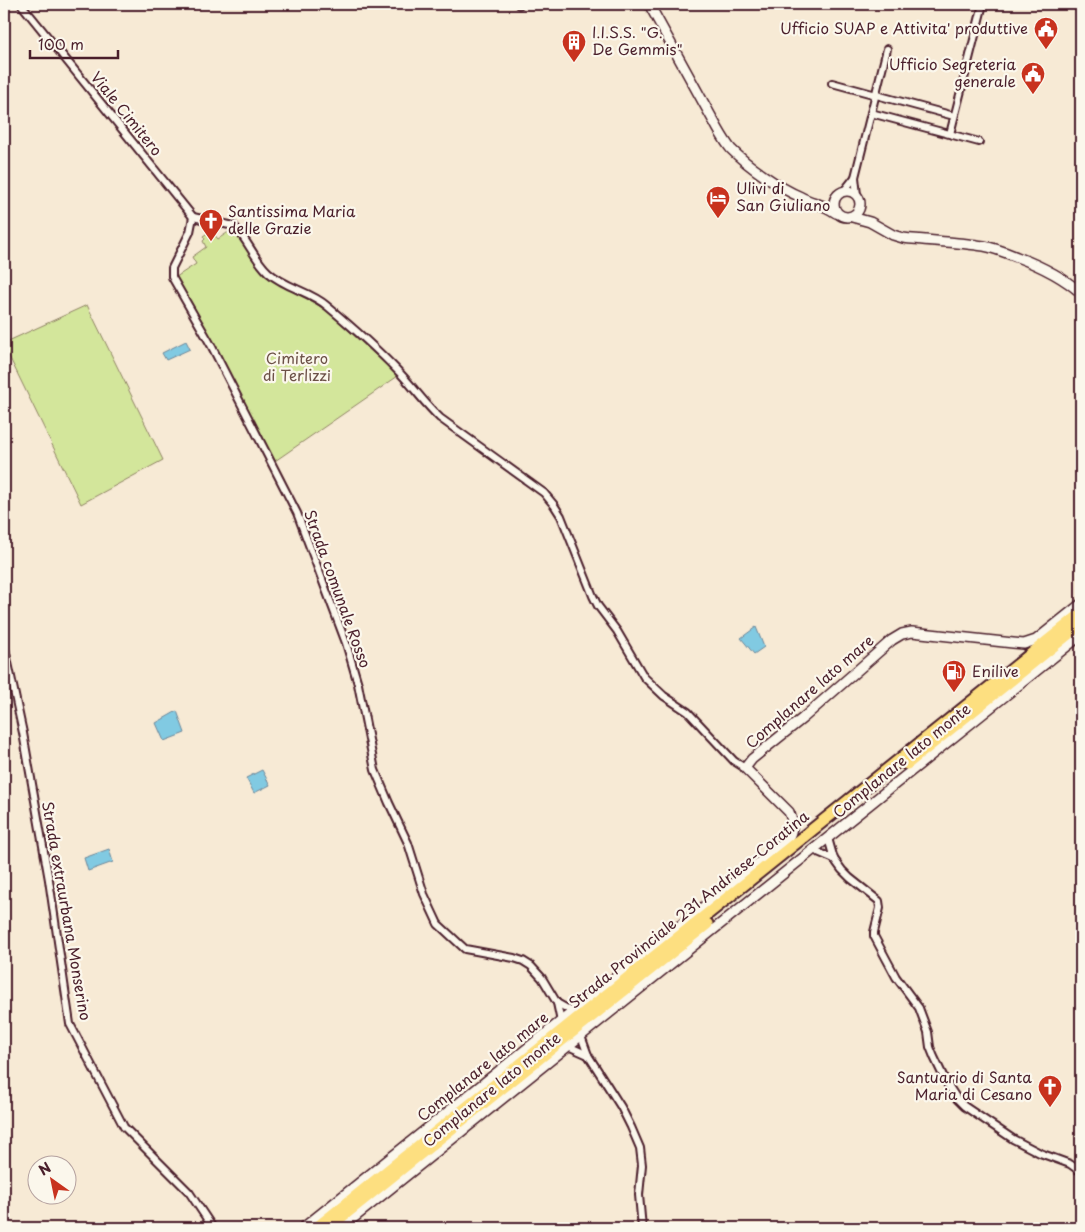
<svg xmlns="http://www.w3.org/2000/svg" width="1085" height="1232" viewBox="0 0 1085 1232" font-family="'Playpen Sans',sans-serif">
<rect width="100%" height="100%" fill="#f7ead5"/>
<filter id="ink" filterUnits="userSpaceOnUse"><feTurbulence type="fractalNoise" baseFrequency=".02" numOctaves="2"/><feDisplacementMap in="SourceGraphic" scale="10" xChannelSelector="R" yChannelSelector="G"/><feConvolveMatrix kernelMatrix="1 2 1 2 8 2 1 2 1" color-interpolation-filters="sRGB"/></filter>
<g filter="url(#ink)">
<g fill="#d3e69b" stroke="#8e8263">
<path d="M233,229L265,276L325,309L398,376L275,461L219,354L197,317L176,277L196,264L192,257L206,247L203,241L205,239L203,236L209,232L211,235L213,233L218,239Z"/>
<path d="M87,305L163,460L81,504L4,346V343Z"/>
</g>
<g fill="#81cae2" stroke="#6b8699">
<path d="M186,341L190,349L166,360L162,353Z"/>
<path d="M756,627L764,647L754,654L741,638Z"/>
<path d="M177,711L185,733L164,741L156,723Z"/>
<path d="M262,770L270,785L254,793L246,778Z"/>
<path d="M109,849L113,862L88,871L84,858Z"/>
</g>
<g fill="none" stroke-linecap="round" stroke-linejoin="round">
<defs>
<g id="street">
<path d="M21,4L193,217"/>
<path d="M1078,4L1081,5"/>
<path d="M519,5V4"/>
<path d="M832,83L954,116"/>
<path d="M871,113L979,142"/>
<path d="M950,134L983,4"/>
<path d="M844,191L855,177"/>
<path d="M857,195L855,177L887,49"/>
<path d="M193,217L190,232L172,268V277L211,345L297,513L346,643L358,684L375,770L389,803L408,843L424,894L438,924L465,949L514,958L523,961L531,966L542,978L557,1003L561,1022"/>
<path d="M193,217L234,226C248,240 254,259 268,272C285,288 310,291 327,306C351,326 375,347 397,370C412,385 424,403 440,418L544,493L554,505L561,516L593,596L598,606L617,631L644,677L664,696L688,712L734,761L745,768"/>
<path d="M4,644L23,733L49,880L70,1024L124,1127L189,1192L213,1228"/>
<path d="M828,838L834,859L842,870L850,878L879,901L880,908L874,932V936L896,977L919,1008L928,1032L930,1047L934,1057L946,1082L957,1099L964,1106L1013,1139L1040,1153L1070,1164L1081,1172"/>
<path d="M813,850L834,859"/>
<path d="M557,1003L573,1012"/>
<path d="M581,1036L588,1055L621,1107L631,1127L640,1148L642,1165L639,1195L642,1228"/>
<path d="M568,1046L588,1055"/>
</g>
<g id="secondary">
<path d="M649,4L718,129C722,136 726,143 731,149C748,166 779,188 801,197C813,203 825,205 836,213"/>
<circle cx="847" cy="204" r="13"/>
<path d="M852,217L870,222L893,235L903,238C930,241 957,242 984,246C995,248 1007,253 1017,257C1041,266 1062,276 1081,293"/>
<path d="M303,1228L787,840C793,831 794,822 789,812L745,768L752,759L803,718L892,640L902,634L912,632L1013,643L1024,644L1036,640L1081,604"/>
<path d="M341,1228L1081,635"/>
</g>
<g id="highway">
<path d="M907,764L1081,624"/>
<path d="M316,1228L1081,614"/>
<path d="M328,1228L707,924"/>
</g>
</defs>
<use href="#street" stroke="#4a1f2b" stroke-width="10"/>
<use href="#secondary" stroke="#4a1f2b" stroke-width="12"/>
<use href="#highway" stroke="#4a1f2b" stroke-width="15"/>
<use href="#street" stroke="#fbf7ec" stroke-width="6"/>
<use href="#secondary" stroke="#fbf7ec" stroke-width="9"/>
<use href="#highway" stroke="#fddf80" stroke-width="11"/>
</g>
</g>
<defs>
<symbol id="civic-pin" viewBox="-11 -11 22 30"><path d="M0 17L-7.5 6A9.5 9.5 0 1 1 7.5 6Z" fill="#c8321e" stroke="#fbf7ec"/><path d="M-.6-6.5H3V-4.5H.6V-3L4-1V1h2V6H-6V1h2V-1L-.6-3ZM-1.2 2.5V6h2.4V2.5Z" fill="#fff"/></symbol>
<symbol id="building-pin" viewBox="-11 -11 22 30"><path d="M0 17L-7.5 6A9.5 9.5 0 1 1 7.5 6Z" fill="#c8321e" stroke="#fbf7ec"/><path d="M-4-6H4V6H1V3H-1V6H-4ZM-2.5-4.3h1.7v1.8h-1.7ZM.8-4.3h1.7v1.8H.8ZM-2.5-1h1.7V.8h-1.7ZM.8-1h1.7V.8H.8Z" fill="#fff"/></symbol>
<symbol id="hotel-pin" viewBox="-11 -11 22 30"><path d="M0 17L-7.5 6A9.5 9.5 0 1 1 7.5 6Z" fill="#c8321e" stroke="#fbf7ec"/><path d="M-6-4.5h1.5V1H6V5H4.5V3h-9V5H-6ZM-4 0a1.8 1.8 0 1 1 3.6 0ZM.5 0V-2.5h3Q6-2.5 6 0Z" fill="#fff"/></symbol>
<symbol id="church-pin" viewBox="-11 -11 22 30"><path d="M0 17L-7.5 6A9.5 9.5 0 1 1 7.5 6Z" fill="#c8321e" stroke="#fbf7ec"/><path d="M-1.2-6h2.4v3.5h3.3v2.4h-3.3V6h-2.4V-.1h-3.3v-2.4h3.3Z" fill="#fff"/></symbol>
<symbol id="fuel-pin" viewBox="-11 -11 22 30"><path d="M0 17L-7.5 6A9.5 9.5 0 1 1 7.5 6Z" fill="#c8321e" stroke="#fbf7ec"/><path d="M-5.5-6h7V0h2V4h1.3V-2.5L3-4.5l.8-.8L6-3V5H2.5V1h-1V6h-7ZM-4.2-4.7v3.2H.2V-4.7Z" fill="#fff"/></symbol>
</defs>
<g fill-rule="evenodd">
<use href="#civic-pin" x="1032" y="15" width="28" height="38"/>
<use href="#building-pin" x="560" y="28" width="28" height="38"/>
<use href="#civic-pin" x="1019" y="60" width="28" height="38"/>
<use href="#hotel-pin" x="704" y="184" width="28" height="38"/>
<use href="#church-pin" x="197" y="207" width="28" height="38"/>
<use href="#fuel-pin" x="940" y="658" width="28" height="38"/>
<use href="#church-pin" x="1036" y="1073" width="28" height="38"/>
</g>
<g text-anchor="middle" stroke-width="4.5" stroke-linejoin="round" paint-order="stroke">
<g font-size="15" fill="#4a1f2b" stroke="#fbf7ec" text-anchor="start">
<text x="1028" y="34" text-anchor="end">Ufficio SUAP e Attivita' produttive</text>
<text x="592" y="38">I.I.S.S. "G.<tspan x="592" dy="17">De Gemmis"</tspan></text>
<text x="1016" y="70" text-anchor="end">Ufficio Segreteria<tspan x="1016" dy="17">generale</tspan></text>
<text x="736" y="194">Ulivi di<tspan x="736" dy="17">San Giuliano</tspan></text>
<text x="228" y="217">Santissima Maria<tspan x="228" dy="17">delle Grazie</tspan></text>
<text x="972" y="677">Enilive</text>
<text x="1032" y="1083" text-anchor="end">Santuario di Santa<tspan x="1032" dy="17">Maria di Cesano</tspan></text>
</g>
<g font-size="15" fill="#4a1f2b" stroke="#fbf7ec">
<text transform="translate(126 114) rotate(51)" y="5">Viale Cimitero</text>
<text transform="translate(337 589) rotate(70)" y="5">Strada comunale Rosso</text>
<text transform="translate(810 692) rotate(-41)" y="5">Complanare lato mare</text>
<text transform="translate(902 761) rotate(-39)" y="5">Complanare lato monte</text>
<text transform="translate(689 910) rotate(-39)" y="5">Strada Provinciale 231 Andriese-Coratina</text>
<text transform="translate(66 911) rotate(80)" y="5">Strada extraurbana Monserino</text>
<text transform="translate(483 1067) rotate(-39)" y="5">Complanare lato mare</text>
<text transform="translate(492 1090) rotate(-39)" y="5">Complanare lato monte</text>
</g>
<g font-size="15" fill="#6c5147" stroke="#fbf7ec">
<text x="297" y="364">Cimitero<tspan x="297" dy="17">di Terlizzi</tspan></text>
</g>
</g>
<rect width="1085" height="1232" fill="none" stroke="#fbf7ec" stroke-width="20"/>
<rect x="10" y="10" width="1065" height="1212" fill="none" stroke="#4a1f2b" stroke-width="2" filter="url(#ink)"/>
<g transform="translate(52 1180) rotate(327)"><circle r="24" fill="#fbf7ec" stroke="#b4a19f"/>
<path d="M0-4L9 19L0 12L-9 19Z" fill="#c8321e"/>
<text y="-8" font-size="14" font-weight="bold" text-anchor="middle" fill="#4a1f2b">N</text>
</g>
<path d="M30 50v8h88v-8" fill="none" stroke="#4a1f2b" stroke-width="2.5"/>
<text x="38" y="50" font-size="15" fill="#4a1f2b" stroke="#fbf7ec" stroke-width="4" paint-order="stroke">100 m</text>
</svg>
